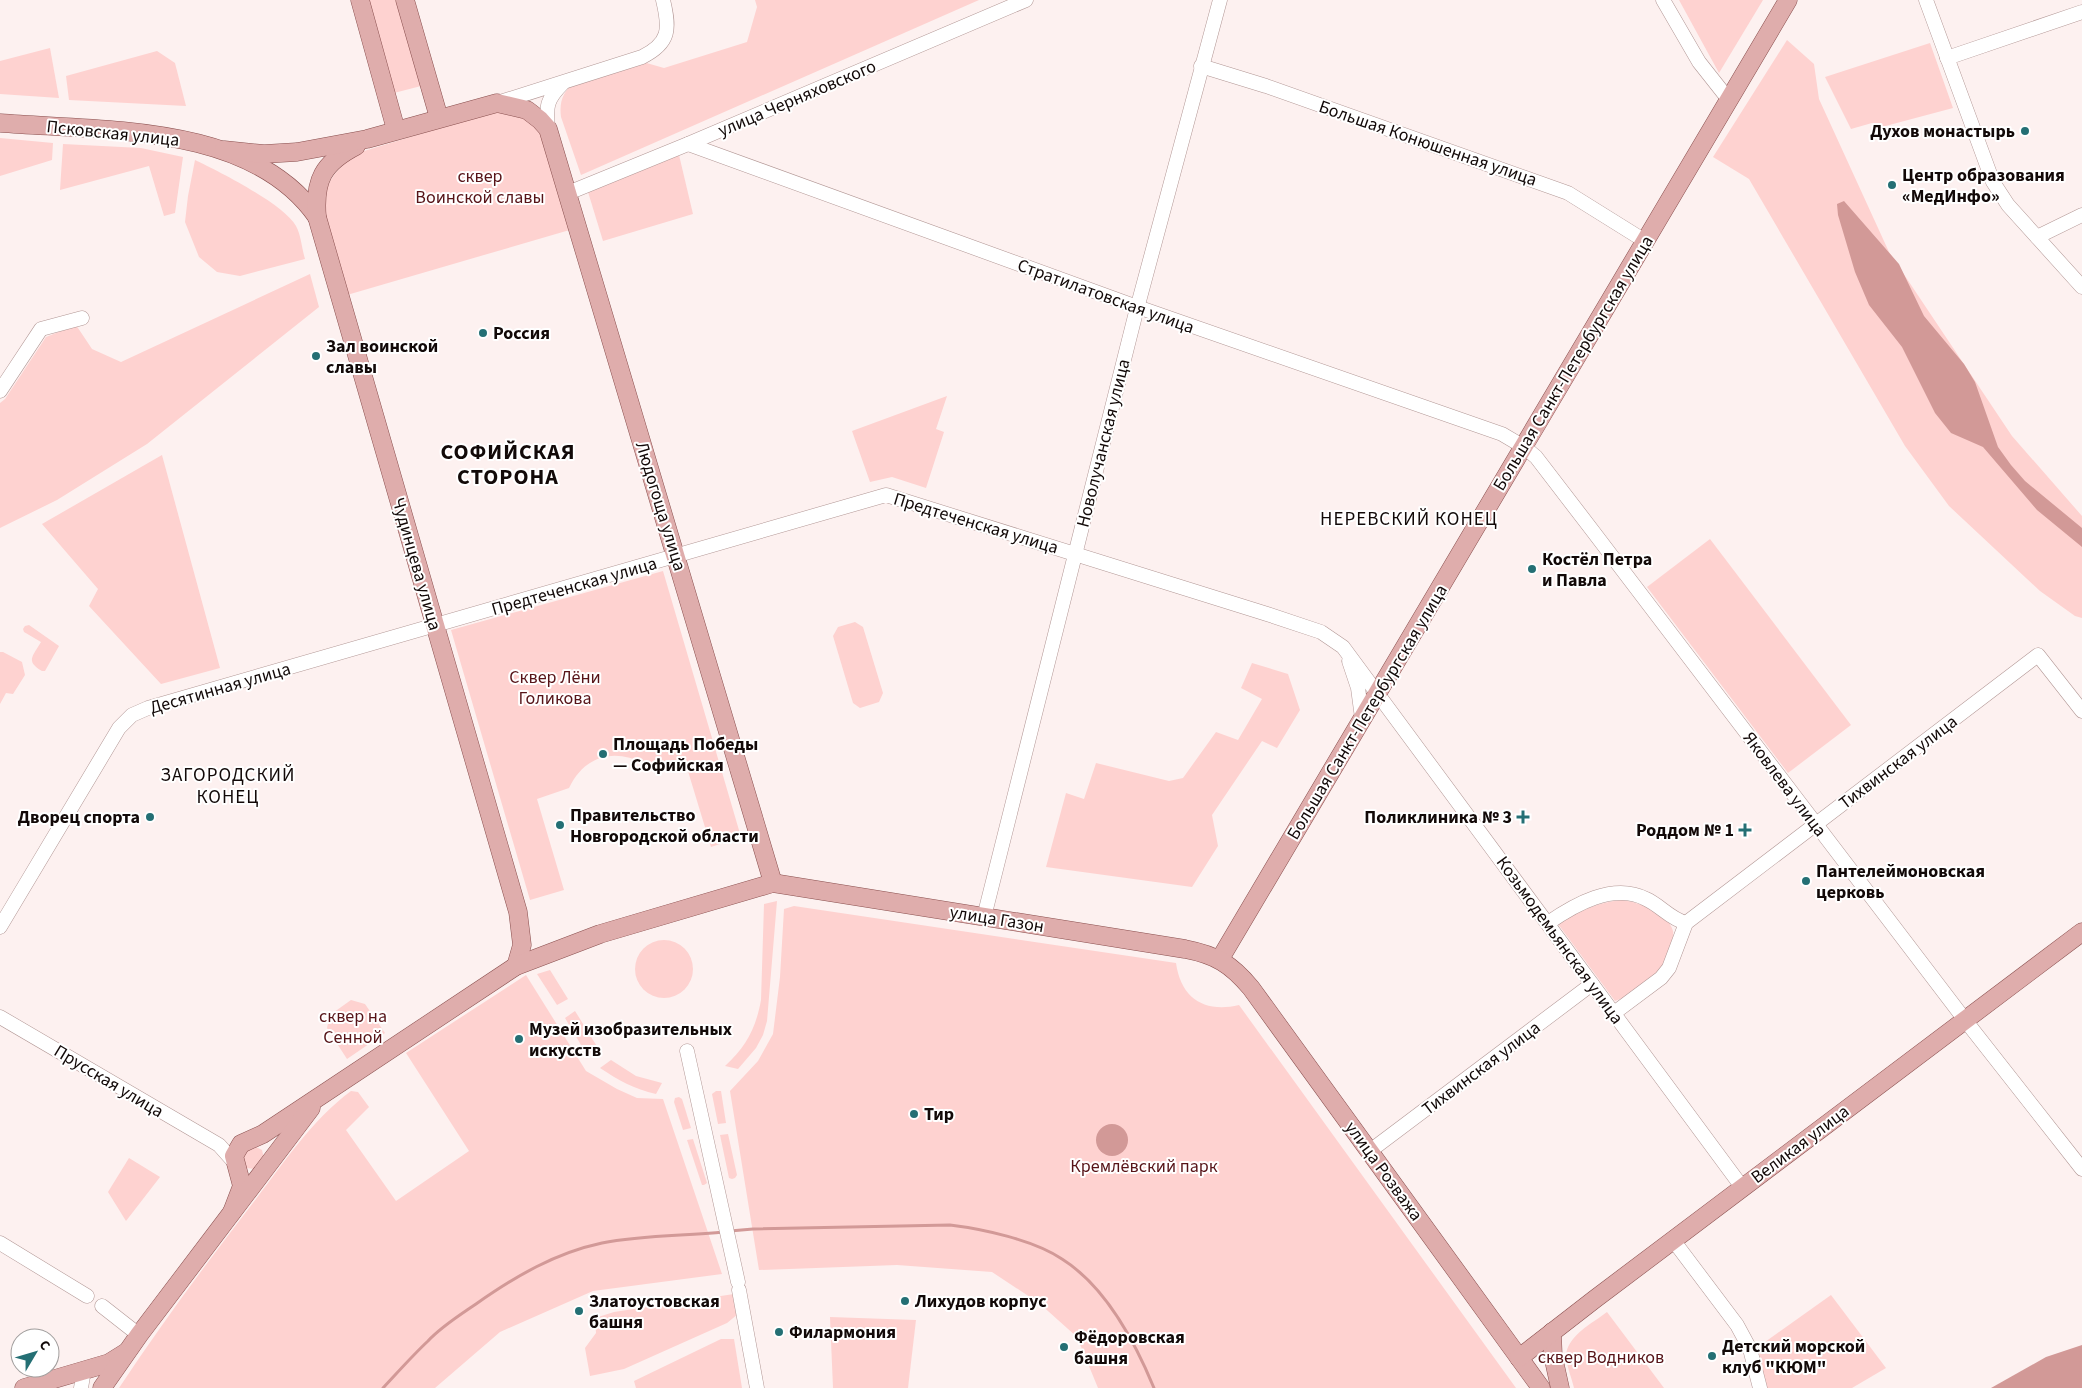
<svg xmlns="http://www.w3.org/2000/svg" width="2082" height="1388" viewBox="0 0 2082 1388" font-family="'Source Sans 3',sans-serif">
<rect width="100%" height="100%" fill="#fdf1f0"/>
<g fill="#fed2d0">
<path d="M364,0H401L425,85L390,94Z"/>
<path d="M755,0H979L581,175L561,117C559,102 563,91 575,82L643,62L664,68L747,42L757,7Z"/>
<path d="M1679,0H1763L1719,73Z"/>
<path d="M1787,40L1814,64L1819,99L1889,252L2012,436L2082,516V618L2075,616L2040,591L1949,506L1905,446L1749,179L1713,157Z"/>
<path d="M1930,43L1953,108L1878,128L1872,123L1851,129L1825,77Z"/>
<path d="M50,48L59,98L0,94V61Z"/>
<path d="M157,51L175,63L186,106L69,100L66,76Z"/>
<path d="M499,110L523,116L544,135L573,229L347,295C340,269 328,238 324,212C320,186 341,161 364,151Z"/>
<path d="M0,138L53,143L52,160L0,176Z"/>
<path d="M63,144L141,148L183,157L175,213L164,216L149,166L60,190Z"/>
<path d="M679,155L693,214L603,241L588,192Z"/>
<path d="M195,160C218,171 284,204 296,226C301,235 302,249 305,259L240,276L217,272L199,257L185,222L188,196Z"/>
<path d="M310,274L319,307L147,444L57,500L0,528V403L5,399L46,337L76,325L92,349L121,362Z"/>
<path d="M947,396L936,429L944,432L926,488L892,477L870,482L852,431Z"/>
<path d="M162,455L220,668L161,684L89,606L98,589L42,524Z"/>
<path d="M1710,539L1851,725L1788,773L1647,587Z"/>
<path d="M663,571L741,837L711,847L684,758L650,767C618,747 586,753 569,788L537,799L564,890L530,900L451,630Z"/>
<path d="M855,622L863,627L883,693L879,702L860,708L853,703L833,636L838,627Z"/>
<path d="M29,625L59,646L45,671H42C25,661 33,656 41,642L24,632L23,629L25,626Z"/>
<path d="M0,652H3L22,662L25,675L13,694L6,693L0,704Z"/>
<path d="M1252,663L1288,674L1300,710L1277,748L1262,741L1212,815L1218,846L1192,887L1046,867L1066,793L1084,799L1096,763L1169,781L1183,778L1216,732L1238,740L1262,699L1241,688Z"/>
<path d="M1623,900C1640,903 1668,912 1673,931C1674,937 1672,941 1670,946C1668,952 1667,959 1664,965C1656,978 1629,997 1615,1001L1558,924C1579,911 1598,902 1623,900Z"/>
<path d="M777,901L767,1021L763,1035L756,1048L738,1069L725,1066C746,1047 756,1028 761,1000L764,904Z"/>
<path d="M794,906L1176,963C1181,999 1205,1013 1239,1005L1516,1388H1098L1077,1337L1039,1303L992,1272L897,1265L759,1270L730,1091L758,1061L773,1034L780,977L784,909Z"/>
<circle cx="664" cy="969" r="29"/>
<path d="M550,970L568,999L557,1005L537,974Z"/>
<path d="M526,975L586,1071L617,1089L637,1098L663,1099L722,1274L593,1291L500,1332L435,1388H119C162,1323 208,1261 256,1199C285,1161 312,1120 351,1091L358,1092L369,1107L346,1130L396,1201L469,1151L406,1053Z"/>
<path d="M351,1000L365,1004L385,1033L347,1059L327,1028L330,1015Z"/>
<path d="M575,1011L598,1048L587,1055L565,1018Z"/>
<path d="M611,1060L636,1076L662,1083L656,1094C634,1089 618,1080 600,1068Z"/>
<path d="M716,1091H721L726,1123L718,1124L712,1094Z"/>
<path d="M679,1097L682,1099L691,1128L683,1130L674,1102L675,1098Z"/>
<path d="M728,1134L737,1175L735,1178L732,1179L729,1178L720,1135Z"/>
<path d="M693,1139L707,1183L704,1185H702L687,1140Z"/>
<path d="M254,1146L262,1150L264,1159L255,1169L246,1168L242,1152Z"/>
<path d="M129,1158L160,1177L126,1221L108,1192Z"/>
<path d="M734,1294L738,1314L727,1323L624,1369L590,1376L585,1348L596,1333L595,1318L614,1312Z"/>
<path d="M1831,1295L1886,1368L1852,1388H1765L1758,1347Z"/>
<path d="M1607,1312L1664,1388H1574C1572,1379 1567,1367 1566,1357C1566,1336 1593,1323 1607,1312Z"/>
<path d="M830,1317L916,1320L908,1388H833Z"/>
<path d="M721,1339H734L742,1388H636L634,1381Z"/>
</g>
<g fill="#d29997">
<path d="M1844,201L1899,264L1924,316L1964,364L1975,382L1998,447L2011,465L2025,481L2082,528V547L2037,510L1983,447L1951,433L1935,413L1902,347L1869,305L1855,272L1838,215L1837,204Z"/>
<circle cx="1112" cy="1140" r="16"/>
<path d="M2082,1345V1388H1991L2046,1357Z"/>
</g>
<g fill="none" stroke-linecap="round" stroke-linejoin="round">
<g stroke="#d29997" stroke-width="3">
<path d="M730,1231L753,1229L950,1225C983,1229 1034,1240 1062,1259C1105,1286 1135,1342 1154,1388"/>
<path d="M383,1388C398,1372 412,1356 428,1341C442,1326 460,1315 476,1304C516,1276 555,1253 602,1243C642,1235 683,1236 724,1232"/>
</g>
<defs>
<g id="minor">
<path d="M1663,0L1699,62L1729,100"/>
<path d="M1926,0L1993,182L2008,205L2082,287"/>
<path d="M1947,58L2082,12"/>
<path d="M1201,66L1266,86L1568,193L1645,241"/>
<path d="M497,103L642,57C670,43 670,29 663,0"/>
<path d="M548,129C546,106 546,100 563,83"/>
<path d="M688,144L1129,304L1502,434L1524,447L1536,457L1592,530L1965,1020L2082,1169"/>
<path d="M568,193L688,144L1026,0"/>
<path d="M2037,237L2082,215"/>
<path d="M0,391L41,329L82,318"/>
<path d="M1349,661L1358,688L1362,718"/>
<path d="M984,917L1135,316L1220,0"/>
<path d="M1548,923C1574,905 1613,882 1646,899C1660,905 1670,919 1686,923"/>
<path d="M0,927L119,728L132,715L148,708L886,495L1267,614L1321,632L1343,647L1742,1187"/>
<path d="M1614,1013L1661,978L1669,968L1686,923L2038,655L2082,711"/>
<path d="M0,1017L219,1145L235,1163"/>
<path d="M687,1051L738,1282"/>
<path d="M1370,1151L1592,984"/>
<path d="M1673,1240L1737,1325L1750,1349L1760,1388"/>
<path d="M0,1243L87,1296"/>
<path d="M739,1290L757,1388"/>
<path d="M102,1306L139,1335"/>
<path d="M81,1388L84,1370"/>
</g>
<g id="major">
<path d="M360,0L396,130"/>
<path d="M405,0L439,118"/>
<path d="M0,123C102,131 252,123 317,217"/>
<path d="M356,146C323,163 314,180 317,217L518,912L522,945L516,966"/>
<path d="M224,150L264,154L297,152L367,139L497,103L527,110L540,120L548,129L773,883"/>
<path d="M1220,959L1788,0"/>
<path d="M232,1212L242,1186L234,1156L241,1144L263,1134L516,966L600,934L773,883L1185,949C1216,955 1231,964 1251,988L1541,1388"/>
<path d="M1552,1332L1553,1356L1560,1388"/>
<path d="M1519,1358L1595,1299L2082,932"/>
<path d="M24,1388L109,1363L125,1353"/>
<path d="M102,1388L139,1335L311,1108"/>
</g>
</defs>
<use href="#minor" stroke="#b29795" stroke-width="15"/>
<use href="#major" stroke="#8a504f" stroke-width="19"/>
<use href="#minor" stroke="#fff" stroke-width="14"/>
<use href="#major" stroke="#dfadac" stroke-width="18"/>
</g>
<g fill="#246f74" stroke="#fff" stroke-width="2">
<circle cx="2025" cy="131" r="5"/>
<circle cx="1892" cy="185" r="5"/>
<circle cx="483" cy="333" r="5"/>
<circle cx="316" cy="356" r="5"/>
<circle cx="1532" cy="569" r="5"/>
<circle cx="603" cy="754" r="5"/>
<circle cx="150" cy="817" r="5"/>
<path d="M1520.5 809.5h5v5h5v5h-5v5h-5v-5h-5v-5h5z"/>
<circle cx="560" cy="825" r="5"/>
<path d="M1742.5 822.5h5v5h5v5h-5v5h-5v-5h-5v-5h5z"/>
<circle cx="1806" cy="881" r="5"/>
<circle cx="519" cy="1039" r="5"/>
<circle cx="914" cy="1114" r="5"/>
<circle cx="905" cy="1301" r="5"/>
<circle cx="579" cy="1311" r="5"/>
<circle cx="779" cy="1332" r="5"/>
<circle cx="1064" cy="1347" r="5"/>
<circle cx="1712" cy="1356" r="5"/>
</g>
<g text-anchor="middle" stroke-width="4" stroke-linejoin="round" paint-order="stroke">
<g font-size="18" fill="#120908" stroke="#fff">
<text transform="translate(797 98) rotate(-23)" y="6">улица Черняховского</text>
<text transform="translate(113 133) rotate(6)" y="6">Псковская улица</text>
<text transform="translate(1428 143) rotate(19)" y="6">Большая Конюшенная улица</text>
<text transform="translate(1106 296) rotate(20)" y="6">Стратилатовская улица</text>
<text transform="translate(1573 363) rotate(-59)" y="6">Большая Санкт-Петербургская улица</text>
<text transform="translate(1103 443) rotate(-76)" y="6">Новолучанская улица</text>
<text transform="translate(661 506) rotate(73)" y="6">Людогоща улица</text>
<text transform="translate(976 523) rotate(17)" y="6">Предтеченская улица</text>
<text transform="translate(417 564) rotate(74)" y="6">Чудинцева улица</text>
<text transform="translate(574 586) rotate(-16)" y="6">Предтеченская улица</text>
<text transform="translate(220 688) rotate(-16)" y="6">Десятинная улица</text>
<text transform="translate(1367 712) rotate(-59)" y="6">Большая Санкт-Петербургская улица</text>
<text transform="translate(1898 762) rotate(-37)" y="6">Тихвинская улица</text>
<text transform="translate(1785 784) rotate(53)" y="6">Яковлева улица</text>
<text transform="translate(997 919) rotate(9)" y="6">улица Газон</text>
<text transform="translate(1560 940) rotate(54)" y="6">Козьмодемьянская улица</text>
<text transform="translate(1481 1068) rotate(-37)" y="6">Тихвинская улица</text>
<text transform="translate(109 1081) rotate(31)" y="6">Прусская улица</text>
<text transform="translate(1800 1144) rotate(-37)" y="6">Великая улица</text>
<text transform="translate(1384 1171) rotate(54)" y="6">улица Розважа</text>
</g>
<g font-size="18" font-weight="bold" fill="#120908" stroke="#fff" text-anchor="start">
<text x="2015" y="137" text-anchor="end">Духов монастырь</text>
<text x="1902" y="181">Центр образования<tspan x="1902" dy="21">«МедИнфо»</tspan></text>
<text x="493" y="339">Россия</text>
<text x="326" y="352">Зал воинской<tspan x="326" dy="21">славы</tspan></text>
<text x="1542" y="565">Костёл Петра<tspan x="1542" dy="21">и Павла</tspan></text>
<text x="613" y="750">Площадь Победы<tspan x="613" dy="21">— Софийская</tspan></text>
<text x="570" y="821">Правительство<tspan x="570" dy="21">Новгородской области</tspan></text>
<text x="140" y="823" text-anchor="end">Дворец спорта</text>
<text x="1512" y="823" text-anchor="end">Поликлиника № 3</text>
<text x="1734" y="836" text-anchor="end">Роддом № 1</text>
<text x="1816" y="877">Пантелеймоновская<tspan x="1816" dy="21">церковь</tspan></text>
<text x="529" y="1035">Музей изобразительных<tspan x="529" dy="21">искусств</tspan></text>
<text x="924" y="1120">Тир</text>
<text x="589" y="1307">Златоустовская<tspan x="589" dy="21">башня</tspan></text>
<text x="915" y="1307">Лихудов корпус</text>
<text x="789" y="1338">Филармония</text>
<text x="1074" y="1343">Фёдоровская<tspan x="1074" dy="21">башня</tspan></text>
<text x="1722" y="1352">Детский морской<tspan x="1722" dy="21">клуб "КЮМ"</tspan></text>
</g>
<g font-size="18" fill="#571418" stroke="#fff">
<text x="480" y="182">сквер<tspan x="480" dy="21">Воинской славы</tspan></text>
<text x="555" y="683">Сквер Лёни<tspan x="555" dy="21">Голикова</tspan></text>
<text x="353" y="1022">сквер на<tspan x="353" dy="21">Сенной</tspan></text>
<text x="1144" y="1172">Кремлёвский парк</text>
<text x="1601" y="1363">сквер Водников</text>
</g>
<g font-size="19" letter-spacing="1" fill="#120908" stroke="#fff">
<text x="1409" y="525">НЕРЕВСКИЙ КОНЕЦ</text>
<text x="228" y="781">ЗАГОРОДСКИЙ<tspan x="228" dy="22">КОНЕЦ</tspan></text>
</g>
<g font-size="22" font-weight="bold" letter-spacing="1" fill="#120908" stroke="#fff">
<text x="508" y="459">СОФИЙСКАЯ<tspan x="508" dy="25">СТОРОНА</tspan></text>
</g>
</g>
<g transform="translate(35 1353) rotate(52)"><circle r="24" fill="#ffffff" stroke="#a09d9c"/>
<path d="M0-4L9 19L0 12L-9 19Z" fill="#246f74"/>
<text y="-8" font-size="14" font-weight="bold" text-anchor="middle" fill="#120908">С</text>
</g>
</svg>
